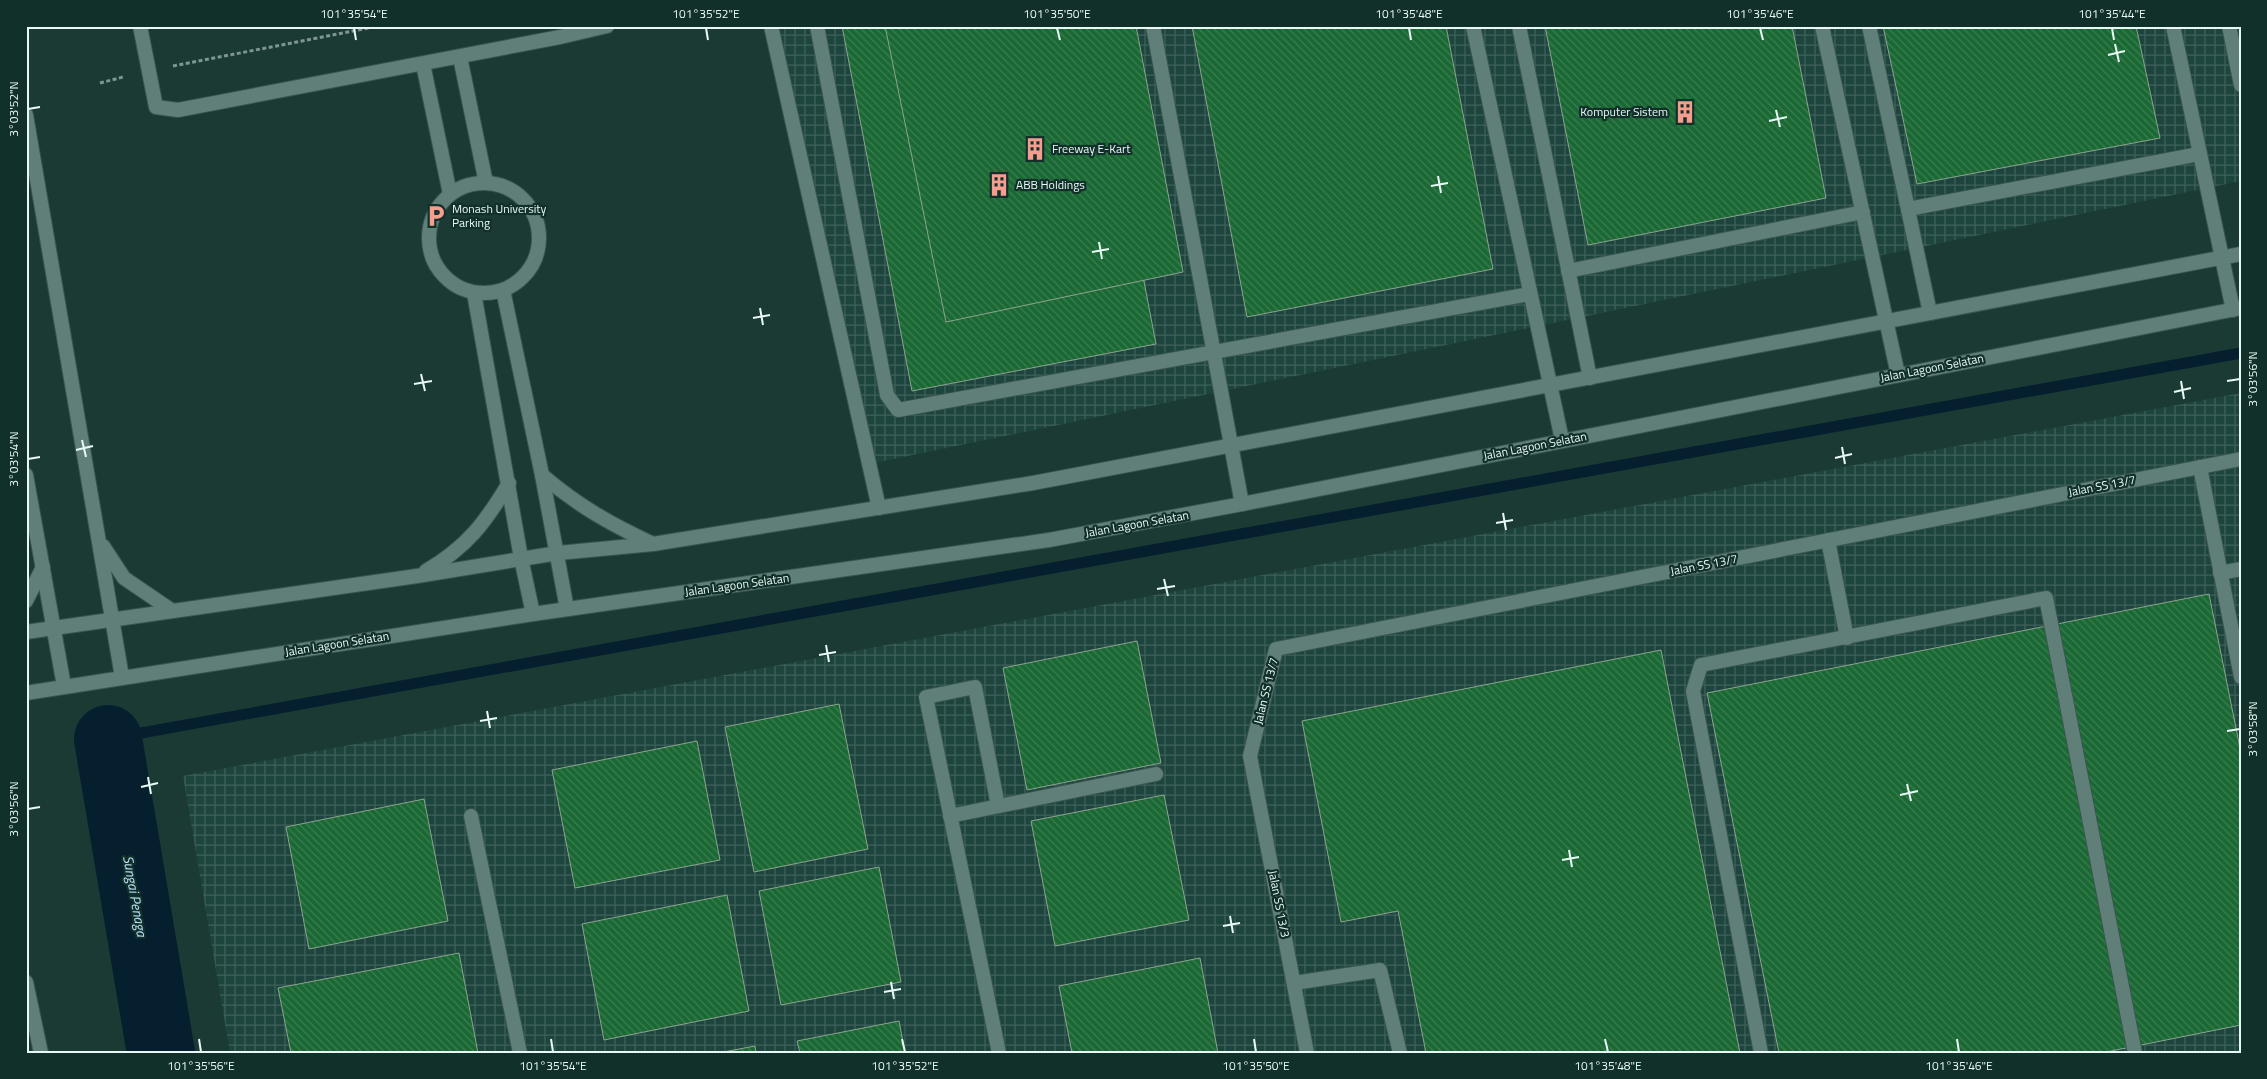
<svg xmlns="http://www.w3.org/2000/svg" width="2267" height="1079" viewBox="0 0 2267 1079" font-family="'Titillium Web',sans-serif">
<defs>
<pattern id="industrial-grid" width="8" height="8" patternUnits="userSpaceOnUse" patternTransform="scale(1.25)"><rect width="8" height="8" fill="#1d453e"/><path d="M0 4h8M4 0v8" fill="none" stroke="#3e615a"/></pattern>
<pattern id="building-back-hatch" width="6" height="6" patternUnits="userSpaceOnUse" patternTransform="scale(1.25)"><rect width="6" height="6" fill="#1a6833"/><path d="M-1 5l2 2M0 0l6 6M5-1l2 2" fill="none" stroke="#3b7e51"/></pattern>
</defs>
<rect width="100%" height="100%" fill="#1c3a34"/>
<g fill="url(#industrial-grid)">
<path d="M771,26H2241V181L869,464Z"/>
<path d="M2241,393V1053H230L183,776Z"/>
</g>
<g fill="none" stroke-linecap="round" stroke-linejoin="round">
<path stroke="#051f2f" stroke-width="11" d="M108,739L2241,353"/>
<path stroke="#051f2f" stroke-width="68" d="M108,739L161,1053"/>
</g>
<g fill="url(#building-back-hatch)" stroke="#8da390">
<path d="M842,26H1095L1156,344L912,391Z"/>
<path d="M885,26H1136L1183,272L946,322Z"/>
<path d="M1192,26H1446L1493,269L1247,317Z"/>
<path d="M1545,26H1792L1826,198L1588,245Z"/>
<path d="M1883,26H2136L2160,138L1917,184Z"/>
<path d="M2209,594L2241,753V1025L2101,1053H1779L1707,693Z"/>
<path d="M1137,641L1161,763L1027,790L1003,668Z"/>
<path d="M1661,650L1740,1053H1426L1398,911L1341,922L1302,721Z"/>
<path d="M839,704L868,849L754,872L725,727Z"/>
<path d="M697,741L720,860L575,888L552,770Z"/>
<path d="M1164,795L1189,920L1055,946L1031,821Z"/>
<path d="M424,799L448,921L309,949L286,827Z"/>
<path d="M879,867L901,982L781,1005L759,891Z"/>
<path d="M727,895L749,1011L604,1040L582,924Z"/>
<path d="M459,953L478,1053H291L278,988Z"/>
<path d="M1200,958L1218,1053H1072L1059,986Z"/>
<path d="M899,1021L905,1053H800L797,1041Z"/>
<path d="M755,1046L756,1053H718Z"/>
</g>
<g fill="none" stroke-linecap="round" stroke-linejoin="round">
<defs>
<g id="service">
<path d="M140,26L156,107L178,110L560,37L607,26"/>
<path d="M771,26L879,508"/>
<path d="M817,26L887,395L898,410L1530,294"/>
<path d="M1153,26L1242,504"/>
<path d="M1473,26L1562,440"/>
<path d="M1519,26L1590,378"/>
<path d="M1822,26L1898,375"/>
<path d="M1869,26L1930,313"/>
<path d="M2173,26L2233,310"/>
<path d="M2229,26L2241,85"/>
<path d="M460,57L486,183"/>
<path d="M423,64L450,194"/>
<circle cx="484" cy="238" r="55"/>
<path d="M1908,209L2199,154"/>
<path d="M1568,271L1863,212"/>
<path d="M503,290L542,475L567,609"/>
<path d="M474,293L521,558L533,614"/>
<path d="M2200,467L2241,677"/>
<path d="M1828,540L1847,638"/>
<path d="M2220,573L2241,569"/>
<path d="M998,806L975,687L926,697L999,1053"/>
<path d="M471,816L520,1053"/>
<path d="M950,816L1156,774"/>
<path d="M26,982L41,1053"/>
<path d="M1294,983L1380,970L1400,1053"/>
<path d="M1761,1053L1693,691L1701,665L2046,598L2135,1053"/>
</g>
<path id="minor" d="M1307,1053L1250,756L1276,649L2241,459"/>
<g id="secondary">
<path d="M26,115L122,677"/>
<path d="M26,475L64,686"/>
<path d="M542,475C577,505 610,524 651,543"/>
<path d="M103,546L124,578L171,610"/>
<path d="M426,571C467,547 485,523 509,483"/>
<path d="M26,601L43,567"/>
<path d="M26,632L417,576L558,553L653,544L1033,483L2241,254"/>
<path d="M26,693L533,614L1049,540L1242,504L2241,308"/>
</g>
</defs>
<use href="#service" stroke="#3a5550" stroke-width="16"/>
<use href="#minor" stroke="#3a5550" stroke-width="16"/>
<use href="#secondary" stroke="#3a5550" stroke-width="16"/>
<g stroke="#7e9691" stroke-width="3" stroke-dasharray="4 2.5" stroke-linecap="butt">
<path d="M173,66L379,26"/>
<path d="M100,83L123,77"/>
</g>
<use href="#service" stroke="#607f78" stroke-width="14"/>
<use href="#minor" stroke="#607f78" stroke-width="14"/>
<use href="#secondary" stroke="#607f78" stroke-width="14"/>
</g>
<path fill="none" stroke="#e8f9f5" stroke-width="2" d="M354,28L356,40M706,28L708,40M1057,28L1060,40M1409,28L1411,40M1760,28L1763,40M2112,28L2114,40M2115,44L2119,62M2108,55L2125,51M28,109L40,107M1776,110L1780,127M1769,121L1787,117M1438,176L1441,193M1431,186L1448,183M1099,242L1102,259M1092,252L1109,249M760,308L763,325M753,318L770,315M421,374L425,391M2181,381L2184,399M2227,381L2240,379M414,384L432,381M2174,392L2191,388M82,440L86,457M1842,447L1845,464M76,450L93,446M1835,458L1852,454M28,459L40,457M1503,513L1506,530M1496,523L1513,520M1164,579L1168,596M1157,589L1175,586M826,645L829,662M819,655L836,652M487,711L490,728M480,721L497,718M2227,731L2240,729M148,777L151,794M1907,784L1911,801M141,787L158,783M1900,795L1918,791M28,809L40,807M1569,850L1572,867M1562,860L1579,857M1230,916L1233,933M1223,926L1240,923M891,982L894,999M884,992L901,989M199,1039L201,1052M551,1039L553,1052M902,1039L905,1052M1254,1039L1256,1052M1605,1039L1608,1052M1957,1039L1959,1052"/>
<defs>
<symbol id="building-bare" viewBox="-9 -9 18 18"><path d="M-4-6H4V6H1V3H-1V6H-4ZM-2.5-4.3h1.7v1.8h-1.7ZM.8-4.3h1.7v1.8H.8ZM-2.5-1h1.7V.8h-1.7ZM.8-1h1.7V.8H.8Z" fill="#f59d8f" stroke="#12302a" stroke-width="2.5" paint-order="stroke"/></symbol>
<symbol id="parking-bare" viewBox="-9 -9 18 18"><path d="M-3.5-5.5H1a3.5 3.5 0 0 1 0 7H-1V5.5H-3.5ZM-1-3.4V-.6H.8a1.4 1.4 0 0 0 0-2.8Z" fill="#f59d8f" stroke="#12302a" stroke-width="2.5" paint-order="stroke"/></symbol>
</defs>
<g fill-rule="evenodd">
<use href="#building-bare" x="1669" y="96" width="32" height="32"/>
<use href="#building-bare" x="1019" y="133" width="32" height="32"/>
<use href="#building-bare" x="983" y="169" width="32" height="32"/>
<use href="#parking-bare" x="420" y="200" width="32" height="32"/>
</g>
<g text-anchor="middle" stroke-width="4.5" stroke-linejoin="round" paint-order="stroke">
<g font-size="12" fill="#e8f9f5" stroke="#12302a" text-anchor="start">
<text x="1668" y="116" text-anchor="end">Komputer Sistem</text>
<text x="1052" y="153">Freeway E-Kart</text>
<text x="1016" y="189">ABB Holdings</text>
<text x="452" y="213">Monash University<tspan x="452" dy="14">Parking</tspan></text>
</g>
<g font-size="12" fill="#e8f9f5" stroke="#12302a">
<text transform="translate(1932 368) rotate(-11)" y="4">Jalan Lagoon Selatan</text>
<text transform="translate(1535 446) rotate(-11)" y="4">Jalan Lagoon Selatan</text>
<text transform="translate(2102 486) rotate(-11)" y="4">Jalan SS 13/7</text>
<text transform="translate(1137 524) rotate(-10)" y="4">Jalan Lagoon Selatan</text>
<text transform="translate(1704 565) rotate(-11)" y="4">Jalan SS 13/7</text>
<text transform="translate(737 585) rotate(-8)" y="4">Jalan Lagoon Selatan</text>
<text transform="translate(337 644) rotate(-9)" y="4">Jalan Lagoon Selatan</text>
<text transform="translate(1266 691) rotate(-76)" y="4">Jalan SS 13/7</text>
<text transform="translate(1279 904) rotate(79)" y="4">Jalan SS 13/3</text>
</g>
<g font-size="14" font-style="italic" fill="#bbe2fe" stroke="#12302a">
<text transform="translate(135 896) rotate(80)" y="5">Sungai Penaga</text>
</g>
</g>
<rect width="2267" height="1079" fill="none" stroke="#12302a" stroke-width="55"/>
<rect x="28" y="28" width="2212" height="1024" fill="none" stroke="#e8f9f5" stroke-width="2"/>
<g font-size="12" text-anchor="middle" fill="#e8f9f5">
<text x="354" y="18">101°35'54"E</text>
<text x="706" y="18">101°35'52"E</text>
<text x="1057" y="18">101°35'50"E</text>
<text x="1409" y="18">101°35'48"E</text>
<text x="1760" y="18">101°35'46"E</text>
<text x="2112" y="18">101°35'44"E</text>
<text transform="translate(14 109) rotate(-90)" y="4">3°03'52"N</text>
<text transform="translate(2253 379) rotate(-90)" y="4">3°03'56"N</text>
<text transform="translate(14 459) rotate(-90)" y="4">3°03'54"N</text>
<text transform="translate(2253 729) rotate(-90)" y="4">3°03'58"N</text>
<text transform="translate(14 809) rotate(-90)" y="4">3°03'56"N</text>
<text x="201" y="1070">101°35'56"E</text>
<text x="553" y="1070">101°35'54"E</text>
<text x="905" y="1070">101°35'52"E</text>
<text x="1256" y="1070">101°35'50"E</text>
<text x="1608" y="1070">101°35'48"E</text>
<text x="1959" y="1070">101°35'46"E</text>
</g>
</svg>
